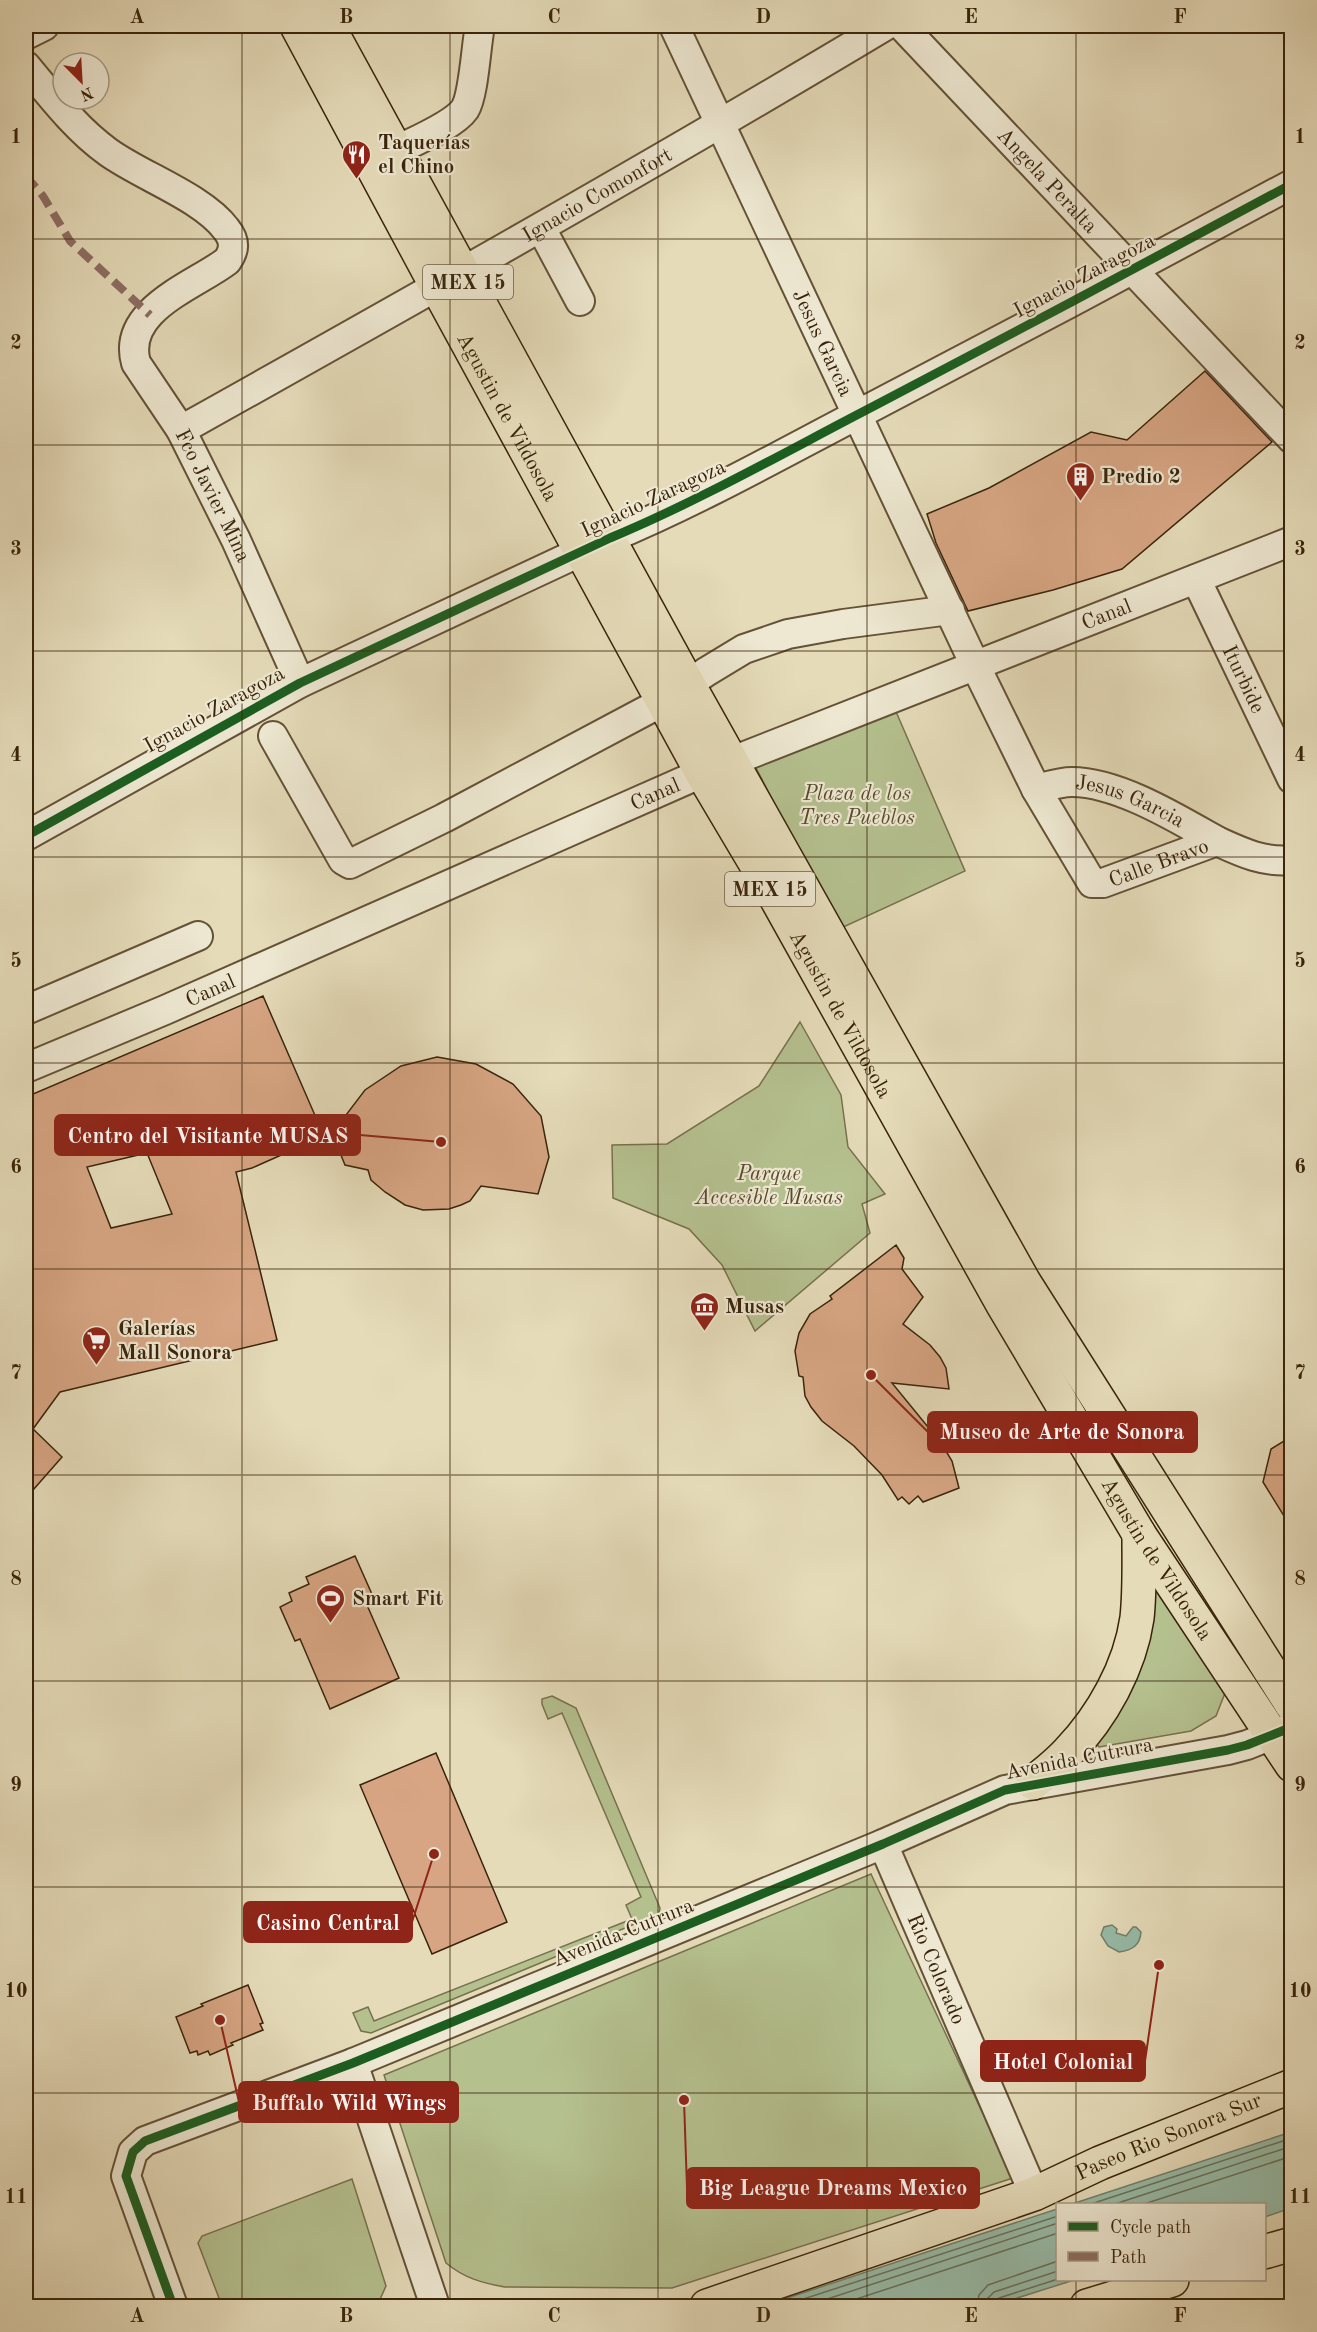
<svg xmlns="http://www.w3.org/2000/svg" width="1317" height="2332" viewBox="0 0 1317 2332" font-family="'Old Standard TT',serif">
<rect width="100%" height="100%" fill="#e5dbb9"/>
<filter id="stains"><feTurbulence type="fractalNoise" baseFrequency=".00333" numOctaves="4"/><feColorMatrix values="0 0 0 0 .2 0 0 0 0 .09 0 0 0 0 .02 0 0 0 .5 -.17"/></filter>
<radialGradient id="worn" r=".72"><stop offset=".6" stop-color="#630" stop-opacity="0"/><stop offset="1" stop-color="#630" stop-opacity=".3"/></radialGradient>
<g fill="#b5c08f" stroke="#77724d" stroke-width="1.5">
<path d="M894,707L965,871L839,929L754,764Z"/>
<path d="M800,1022L841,1095L848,1147L885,1194L862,1204L870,1233L755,1331L722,1265L689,1229L613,1198L612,1145L667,1144L759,1086Z"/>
<path d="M1152,1583L1225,1693L1216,1716L1191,1731L1099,1747L1096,1743Z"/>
<path d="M552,1696L576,1708L660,1908L659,1914L371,2033L361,2031L353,2013L368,2007L374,2021L632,1919L626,1905L641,1897L562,1713L548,1719L542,1704V1699Z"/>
<path d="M871,1874L1013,2178L672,2288L505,2287C482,2283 464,2278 446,2263L384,2075Z"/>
<path d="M352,2179L386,2286L377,2306H222L198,2243L202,2236Z"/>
</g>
<g fill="#97bca9" stroke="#717f6a" stroke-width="1.5">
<path d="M1112,1925L1117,1929L1116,1933L1126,1936L1133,1927H1136L1141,1932C1140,1946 1132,1950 1119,1952L1108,1946L1101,1935L1104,1927Z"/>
<path d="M1291,2132V2208L1265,2217L1264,2204H1072Z"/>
<path d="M1057,2209L1058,2280H1074L992,2306H763Z"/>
</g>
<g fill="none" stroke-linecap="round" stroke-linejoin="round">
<g stroke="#68705a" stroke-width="1.5">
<path d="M1091,2204L1292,2138"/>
<path d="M1115,2204L1292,2146"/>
<path d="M1144,2204L1292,2156"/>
<path d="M782,2306L1058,2216"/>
<path d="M806,2306L1058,2223"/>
<path d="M835,2306L1058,2233"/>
<path d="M977,2306L979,2295L988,2285L1058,2261"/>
<path d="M986,2306L988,2298L994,2292L1058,2271"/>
<path d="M994,2306L995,2301L999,2298L1058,2279"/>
</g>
</g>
<g fill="#d7a583" stroke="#39240b" stroke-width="1.5" fill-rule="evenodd">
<path d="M1205,371L1272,442L1122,569L1053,590L968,611L936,543L927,514L989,488L1091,432L1127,440Z"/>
<path d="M263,996L324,1136L252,1168L236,1172L277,1340L60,1392L33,1429L62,1457L26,1498V1097ZM147,1153L172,1214L111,1228L87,1167Z"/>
<path d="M437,1057L476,1064L513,1084L541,1116L549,1157L538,1194L481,1186L470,1201L461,1205L449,1209L423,1210L405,1205L385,1192L371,1180L368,1170L345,1165L330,1128L343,1119L365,1090L401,1066Z"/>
<path d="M896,1245L904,1258L902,1269L923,1297L903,1324L930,1345L940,1357L946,1368L949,1389L892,1383L941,1443L952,1461L959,1488L923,1502L918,1496L909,1504L902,1497L898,1500L882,1475L854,1446L822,1421L811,1407L805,1396L803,1377L799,1376L795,1351L799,1333L810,1314L832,1299L830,1296Z"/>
<path d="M1292,1436V1529L1263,1482L1271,1449Z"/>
<path d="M355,1556L375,1601L367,1605L399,1678L330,1709L300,1639L295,1641L280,1607L292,1601L289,1593L309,1584L306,1577Z"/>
<path d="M436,1753L507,1922L432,1954L360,1785Z"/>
<path d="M248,1985L263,2023L260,2024L263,2030L231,2043L233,2045L210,2055L208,2051L198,2055L197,2051L190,2053L176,2017L203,2006L201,2004Z"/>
</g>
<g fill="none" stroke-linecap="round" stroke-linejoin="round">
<defs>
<g id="minor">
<path id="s1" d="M674,26L975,665L1036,789L1092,883H1103L1217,841C1241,852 1264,863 1292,860"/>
<path id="s2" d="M902,26L1292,439"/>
<path d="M26,35L44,26"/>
<path id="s3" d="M26,66C51,96 76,129 108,152C141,176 202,197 226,229C235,240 235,250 227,261C194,286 121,310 136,363L181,430L236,540L300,683"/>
<path d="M397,150C415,141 454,125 465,109C474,94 476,45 480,26"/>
<path d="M541,228L580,301"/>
<path id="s4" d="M181,430C417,298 653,165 885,26"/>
<path id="s5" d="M1196,579L1292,779"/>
<path d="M273,736L343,860L350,864L444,818L664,701L706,672L744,649L788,634L843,624L950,610"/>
<path id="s6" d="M1036,789C1048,786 1060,782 1072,782C1118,782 1178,819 1217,841"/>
<path d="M26,836L300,683L610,538C701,500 787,451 874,406C1014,333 1153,259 1292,184"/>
<path d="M26,1010L198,936"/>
<path id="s7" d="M26,1068L165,1010L702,773L1292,541"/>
<path id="s8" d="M883,1844L1034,2194"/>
<path d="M353,2063L435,2306"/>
<path d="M173,2306L126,2176L133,2152L145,2141L353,2063L883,1844L1005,1790L1228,1750L1247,1745L1292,1727"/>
</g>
<g id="major">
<path id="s9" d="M297,26L437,287L702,773L775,896L1002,1303L1139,1534L1292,1765"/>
<path d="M328,26L688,684L1024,1282L1292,1705"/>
<path d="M1033,1783C1045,1773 1058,1763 1068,1752C1102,1717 1130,1667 1137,1618C1140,1590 1139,1562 1139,1534"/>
<path d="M1264,2252L1292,2244"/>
<path id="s10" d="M707,2306L1034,2194L1100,2163L1292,2086"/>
<path d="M1087,2306L1172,2280"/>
</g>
</defs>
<use href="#minor" stroke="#645236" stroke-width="32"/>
<use href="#major" stroke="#39240b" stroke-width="36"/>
<use href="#minor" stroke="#eee8d2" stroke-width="28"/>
<use href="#major" stroke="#e5dbb9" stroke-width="33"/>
<path stroke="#8d6e63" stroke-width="8" stroke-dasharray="15 8" stroke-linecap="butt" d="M26,176L43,196L70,241L150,315"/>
<defs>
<g id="cycleway">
<path d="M26,836L300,683L610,538C701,500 787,451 874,406C1014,333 1153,259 1292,184"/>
<path d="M173,2306L126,2176L133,2152L145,2141L353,2063L883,1844L1005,1790L1228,1750L1247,1745L1292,1727"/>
</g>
</defs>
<use href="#cycleway" stroke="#eee8d2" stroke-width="13"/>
<use href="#cycleway" stroke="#1b5e20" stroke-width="9"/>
</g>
<path fill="none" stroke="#39240b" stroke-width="1.5" stroke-opacity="0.55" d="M242,26V2306M450,26V2306M658,26V2306M867,26V2306M1076,26V2204M26,239H1292M26,445H1292M26,651H1292M26,857H1292M26,1063H1292M26,1269H1292M26,1475H1292M26,1681H1292M26,1887H1292M26,2093H1292M1076,2280V2306"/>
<defs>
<symbol id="restaurant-pin" viewBox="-11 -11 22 30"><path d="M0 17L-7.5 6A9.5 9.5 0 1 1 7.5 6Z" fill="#8f2418" stroke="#eee8d2"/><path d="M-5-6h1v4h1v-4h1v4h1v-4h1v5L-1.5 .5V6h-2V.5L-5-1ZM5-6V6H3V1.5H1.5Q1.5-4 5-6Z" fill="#fff"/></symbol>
<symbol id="building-pin" viewBox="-11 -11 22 30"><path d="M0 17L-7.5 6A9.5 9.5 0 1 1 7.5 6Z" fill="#8f2418" stroke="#eee8d2"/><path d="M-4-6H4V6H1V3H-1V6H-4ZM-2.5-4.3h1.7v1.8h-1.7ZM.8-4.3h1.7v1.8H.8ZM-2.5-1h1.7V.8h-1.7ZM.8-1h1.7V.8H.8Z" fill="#fff"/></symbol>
<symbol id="museum-pin" viewBox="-11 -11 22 30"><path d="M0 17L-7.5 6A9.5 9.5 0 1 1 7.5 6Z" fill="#8f2418" stroke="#eee8d2"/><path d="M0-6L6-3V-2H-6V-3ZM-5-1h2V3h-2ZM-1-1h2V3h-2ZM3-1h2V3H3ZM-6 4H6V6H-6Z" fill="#fff"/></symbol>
<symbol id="supermarket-pin" viewBox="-11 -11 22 30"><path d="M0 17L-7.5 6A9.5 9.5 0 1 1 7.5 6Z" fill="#8f2418" stroke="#eee8d2"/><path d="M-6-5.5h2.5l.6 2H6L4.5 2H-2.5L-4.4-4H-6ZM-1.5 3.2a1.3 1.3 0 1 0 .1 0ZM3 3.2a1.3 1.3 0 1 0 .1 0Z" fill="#fff"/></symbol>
<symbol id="stadium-pin" viewBox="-11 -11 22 30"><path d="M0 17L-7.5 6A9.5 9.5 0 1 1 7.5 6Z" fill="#8f2418" stroke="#eee8d2"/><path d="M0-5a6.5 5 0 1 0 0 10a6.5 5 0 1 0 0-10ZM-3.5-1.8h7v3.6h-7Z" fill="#fff"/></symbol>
</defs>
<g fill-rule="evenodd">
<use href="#restaurant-pin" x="340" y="138" width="33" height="45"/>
<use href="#building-pin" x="1064" y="460" width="33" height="45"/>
<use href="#museum-pin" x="688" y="1290" width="33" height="45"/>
<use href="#supermarket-pin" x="80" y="1324" width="33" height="45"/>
<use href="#stadium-pin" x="314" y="1582" width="33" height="45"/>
</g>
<g text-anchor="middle" stroke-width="4.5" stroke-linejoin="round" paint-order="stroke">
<g fill="#eee8d2" stroke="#6f5f47" stroke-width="1.5">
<rect x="423" y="265" width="90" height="34" rx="4.5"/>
<rect x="725" y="872" width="90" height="34" rx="4.5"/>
</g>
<g font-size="20" font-weight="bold" fill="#39240b">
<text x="468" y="289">MEX 15</text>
<text x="770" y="896">MEX 15</text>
</g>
<g font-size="21" font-weight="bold" fill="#39240b" stroke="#eee8d2" text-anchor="start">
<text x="378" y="149">Taquerías<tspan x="378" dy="24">el Chino</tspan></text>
<text x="1101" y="483">Predio 2</text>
<text x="725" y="1313">Musas</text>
<text x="118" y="1335">Galerías<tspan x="118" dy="24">Mall Sonora</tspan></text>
<text x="352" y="1605">Smart Fit</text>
</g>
<g font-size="21" fill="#39240b" stroke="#eee8d2">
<text dy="7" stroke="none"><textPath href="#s2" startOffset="212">Angela Peralta</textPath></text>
<text dy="7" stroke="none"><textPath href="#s4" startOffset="478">Ignacio Comonfort</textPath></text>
<text transform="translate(1084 275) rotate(-28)" y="7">Ignacio Zaragoza</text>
<text dy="7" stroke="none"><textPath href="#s1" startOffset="350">Jesus Garcia</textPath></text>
<text dy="7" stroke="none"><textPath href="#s9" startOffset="444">Agustin de Vildosola</textPath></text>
<text dy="7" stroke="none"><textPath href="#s3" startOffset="597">Fco Javier Mina</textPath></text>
<text transform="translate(653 498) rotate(-25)" y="7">Ignacio Zaragoza</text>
<text dy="7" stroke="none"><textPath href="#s7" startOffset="1172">Canal</textPath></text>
<text dy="7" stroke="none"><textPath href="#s5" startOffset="111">Iturbide</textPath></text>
<text transform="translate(214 709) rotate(-29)" y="7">Ignacio Zaragoza</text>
<text dy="7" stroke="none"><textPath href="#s7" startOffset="686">Canal</textPath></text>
<text dy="7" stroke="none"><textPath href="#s6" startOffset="98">Jesus Garcia</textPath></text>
<text dy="7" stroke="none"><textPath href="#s1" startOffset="1024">Calle Bravo</textPath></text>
<text dy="7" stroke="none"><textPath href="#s7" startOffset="200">Canal</textPath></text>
<text dy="7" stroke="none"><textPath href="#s9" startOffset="1128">Agustin de Vildosola</textPath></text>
<text dy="7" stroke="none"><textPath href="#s9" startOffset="1758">Agustin de Vildosola</textPath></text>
<text transform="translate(1079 1758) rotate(-11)" y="7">Avenida Cutrura</text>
<text transform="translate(623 1932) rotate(-22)" y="7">Avenida Cutrura</text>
<text dy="7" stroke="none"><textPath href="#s8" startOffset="136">Rio Colorado</textPath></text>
<text dy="7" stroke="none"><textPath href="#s10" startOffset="492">Paseo Rio Sonora Sur</textPath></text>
</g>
<g font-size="21" font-style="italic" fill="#584b2c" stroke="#eee8d2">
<text x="857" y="800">Plaza de los<tspan x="857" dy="24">Tres Pueblos</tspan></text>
<text x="769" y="1180">Parque<tspan x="769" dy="24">Accesible Musas</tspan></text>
</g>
</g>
<path fill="none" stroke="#8f2418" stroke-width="2" d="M441 1142L360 1135M871 1375L928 1432M434 1854L412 1922M1159 1965L1145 2061M220 2020L239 2102M684 2100L687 2188"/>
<g fill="#8f2418" stroke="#eee8d2" stroke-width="2">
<circle cx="441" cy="1142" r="6"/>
<circle cx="871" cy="1375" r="6"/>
<circle cx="434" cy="1854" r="6"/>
<circle cx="1159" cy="1965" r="6"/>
<circle cx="220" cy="2020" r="6"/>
<circle cx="684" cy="2100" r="6"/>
</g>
<g fill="#8f2418" stroke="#8f2418" stroke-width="2">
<rect x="55" y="1115" width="305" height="40" rx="6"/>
<rect x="928" y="1412" width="269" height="40" rx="6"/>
<rect x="244" y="1902" width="168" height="40" rx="6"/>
<rect x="981" y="2041" width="164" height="40" rx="6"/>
<rect x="239" y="2082" width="219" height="40" rx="6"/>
<rect x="687" y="2168" width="292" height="40" rx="6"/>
</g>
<g font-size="22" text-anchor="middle" font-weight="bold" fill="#fff">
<text x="208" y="1143">Centro del Visitante MUSAS</text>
<text x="1062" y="1439">Museo de Arte de Sonora</text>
<text x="328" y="1930">Casino Central</text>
<text x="1063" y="2069">Hotel Colonial</text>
<text x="349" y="2110">Buffalo Wild Wings</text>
<text x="833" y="2195">Big League Dreams Mexico</text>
</g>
<rect width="1317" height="2332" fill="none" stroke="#e5dbb9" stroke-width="66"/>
<rect x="1056" y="2203" width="210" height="78" fill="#eee8d2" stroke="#a69a82" stroke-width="1.5"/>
<rect x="1068" y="2222" width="30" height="9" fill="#1b5e20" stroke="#a69a82" stroke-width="1.5"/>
<text x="1110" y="2233" font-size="18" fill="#39240b">Cycle path</text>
<rect x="1068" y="2252" width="30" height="9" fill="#8d6e63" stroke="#a69a82" stroke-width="1.5"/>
<text x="1110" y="2263" font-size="18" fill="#39240b">Path</text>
<g transform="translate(81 81) rotate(156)"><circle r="28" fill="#eee8d2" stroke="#a69a82" stroke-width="1.5"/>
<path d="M0-4.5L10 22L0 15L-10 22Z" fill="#8f2418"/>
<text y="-9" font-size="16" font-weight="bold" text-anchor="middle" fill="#39240b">N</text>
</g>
<rect x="33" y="33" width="1251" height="2266" fill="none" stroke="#39240b" stroke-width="2"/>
<g font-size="20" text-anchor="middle" font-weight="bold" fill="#39240b">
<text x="137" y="23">A</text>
<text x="346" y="23">B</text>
<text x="554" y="23">C</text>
<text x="763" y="23">D</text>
<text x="971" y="23">E</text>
<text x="1180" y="23">F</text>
<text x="16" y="143">1</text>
<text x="1300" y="143">1</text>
<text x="16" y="349">2</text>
<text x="1300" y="349">2</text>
<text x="16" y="555">3</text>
<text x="1300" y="555">3</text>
<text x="16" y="761">4</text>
<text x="1300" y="761">4</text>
<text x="16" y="967">5</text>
<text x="1300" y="967">5</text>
<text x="16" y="1173">6</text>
<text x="1300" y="1173">6</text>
<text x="16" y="1379">7</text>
<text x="1300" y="1379">7</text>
<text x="16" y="1585">8</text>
<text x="1300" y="1585">8</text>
<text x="16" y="1791">9</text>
<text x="1300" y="1791">9</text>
<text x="16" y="1997">10</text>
<text x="1300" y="1997">10</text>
<text x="16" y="2203">11</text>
<text x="1300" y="2203">11</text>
<text x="137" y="2322">A</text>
<text x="346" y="2322">B</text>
<text x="554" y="2322">C</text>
<text x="763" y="2322">D</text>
<text x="971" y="2322">E</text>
<text x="1180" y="2322">F</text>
</g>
<rect width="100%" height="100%" filter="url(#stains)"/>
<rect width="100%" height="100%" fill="url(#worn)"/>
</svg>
